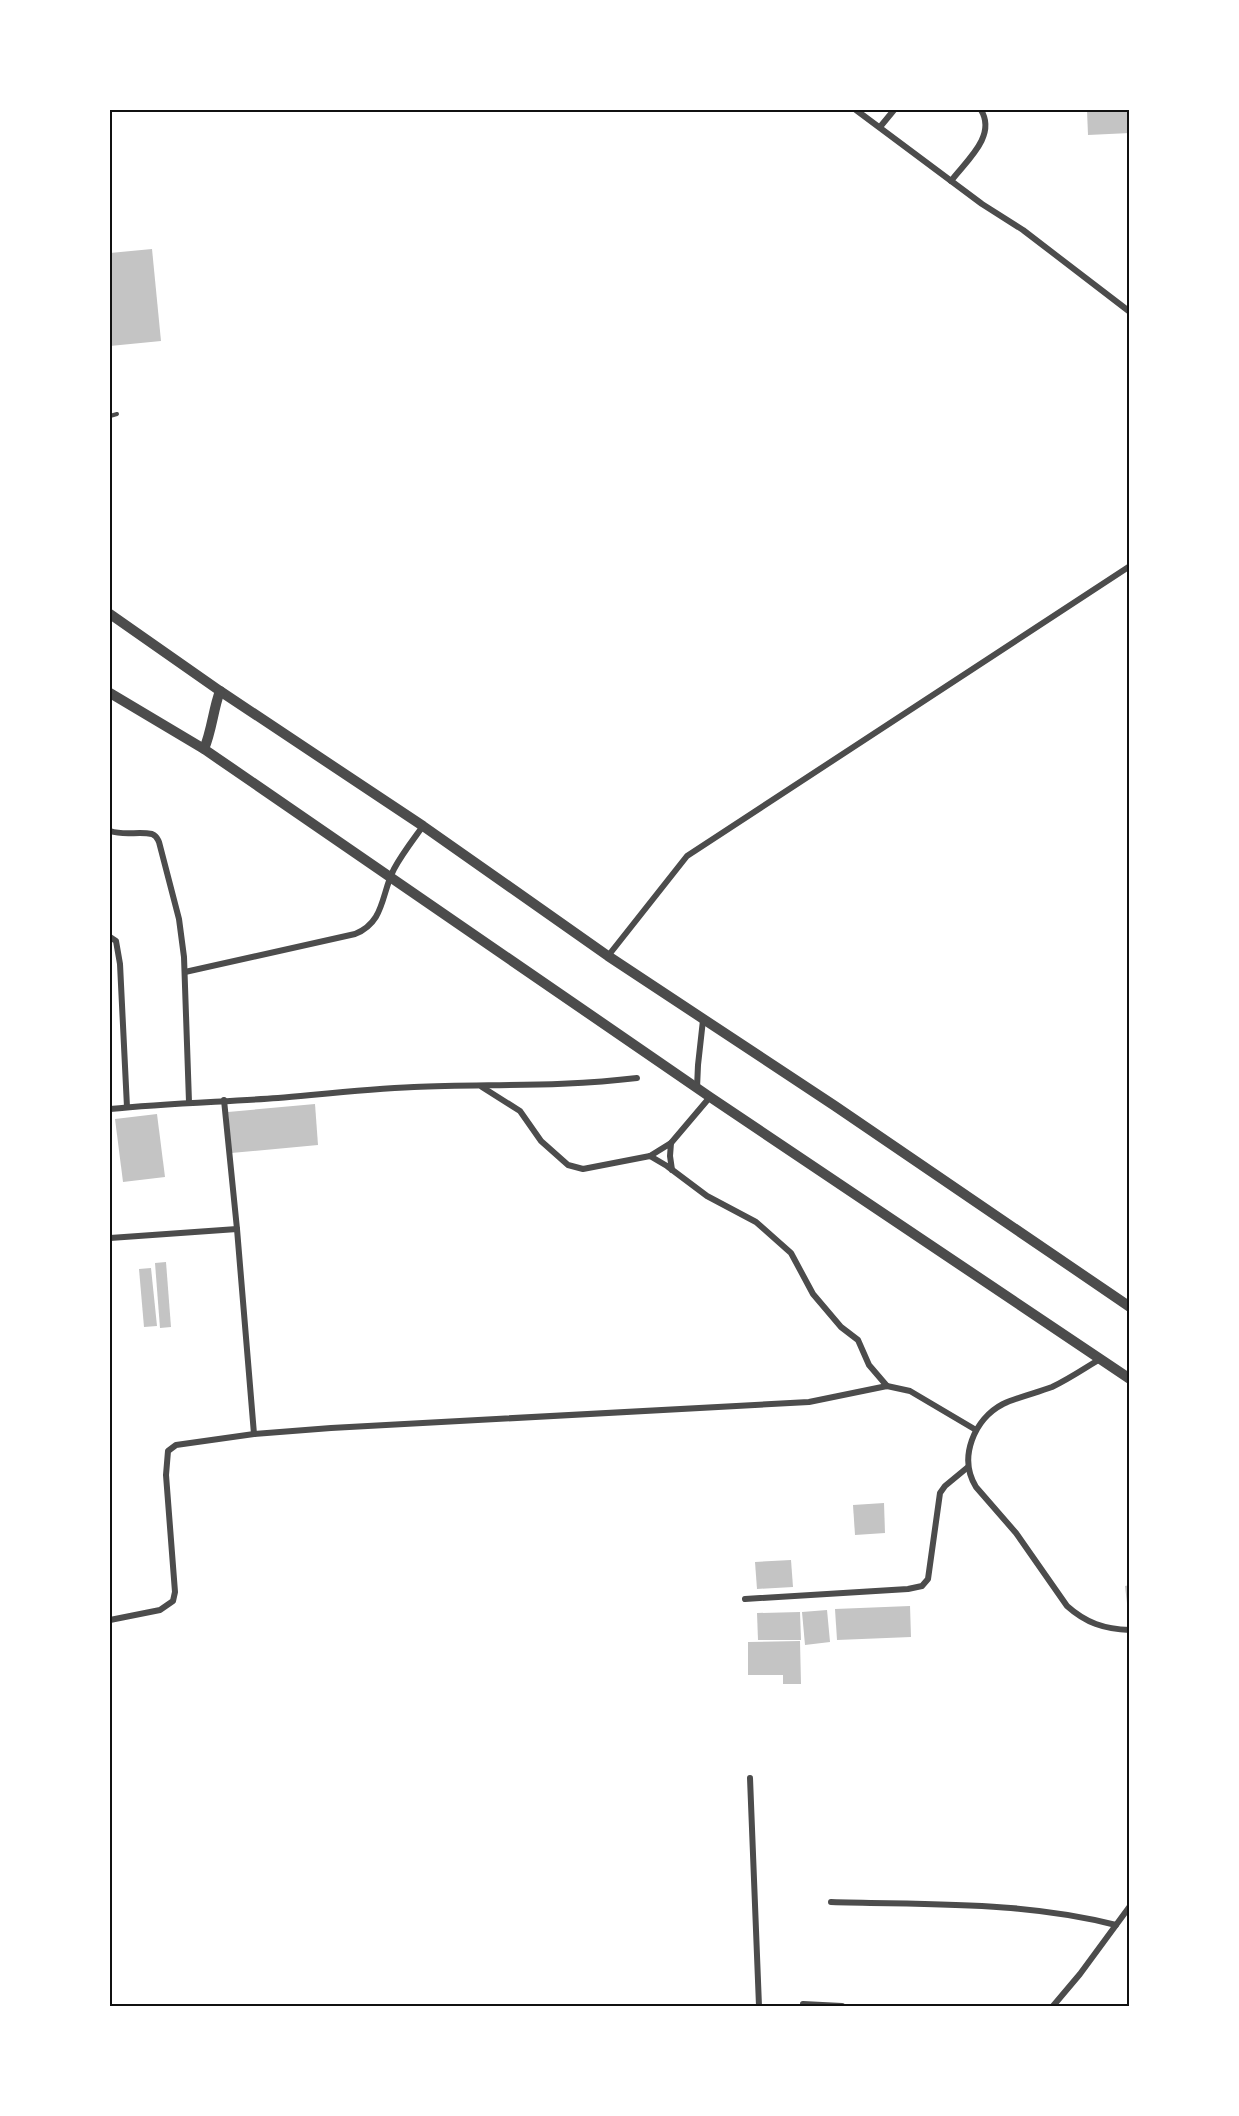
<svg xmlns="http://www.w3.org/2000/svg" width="1239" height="2116" viewBox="0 0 1239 2116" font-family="'Work Sans',sans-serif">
<rect width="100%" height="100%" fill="#fff"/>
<g fill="#c4c4c4">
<path d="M1087,110H1130V133L1088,135Z"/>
<path d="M152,249L161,341L110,346V253Z"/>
<path d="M315,1104L318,1145L231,1153L228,1112Z"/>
<path d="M157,1114L165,1177L123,1182L115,1119Z"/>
<path d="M166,1262L171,1327L160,1328L155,1263Z"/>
<path d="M151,1268L157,1326L144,1327L139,1269Z"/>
<path d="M884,1503L885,1533L855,1535L853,1505Z"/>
<path d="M791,1560L793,1587L757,1589L755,1562Z"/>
<path d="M1130,1585V1612H1128L1125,1586Z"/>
<path d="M910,1606L911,1637L837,1640L835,1609Z"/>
<path d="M827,1610L830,1642L805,1645L802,1612Z"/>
<path d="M800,1612L801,1640H758L757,1613Z"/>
<path d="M800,1641L801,1684H783V1675H748V1642Z"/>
</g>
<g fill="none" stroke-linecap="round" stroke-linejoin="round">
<path stroke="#4c4c4c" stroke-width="4" d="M110,416L117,414"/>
<g stroke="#4c4c4c" stroke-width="6">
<path d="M856,110L982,204L1023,230L1130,312"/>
<path d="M880,127L894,110"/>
<path d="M951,181C966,161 997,136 981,110"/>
<path d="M110,831C125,836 138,831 152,834C157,836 157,838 159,842L179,919L184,957L189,1102"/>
<path d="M110,937L116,941L120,964L127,1107"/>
<path d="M608,956L687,856L1130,566"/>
<path d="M185,972L355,934C385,922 381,894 394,869C402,854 413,840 423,826"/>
<path d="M482,1087L520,1111L541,1141L568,1165L583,1169L650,1156L667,1166L707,1196L756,1222L791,1253L813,1294L841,1327L858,1340L869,1365L887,1386"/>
<path d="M697,1088L698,1065L703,1020"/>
<path d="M224,1100L237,1229L254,1434"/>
<path d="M110,1109C166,1103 222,1102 278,1098C323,1094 368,1089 414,1087C488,1084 563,1087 637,1078"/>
<path d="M671,1143L710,1097"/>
<path d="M650,1156L671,1143L670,1156L672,1170"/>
<path d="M110,1238L237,1229"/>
<path d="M1100,1359C1085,1368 1069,1379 1052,1387C1036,1393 1018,1397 1003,1404C974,1419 958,1458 976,1487L1016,1533L1067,1606C1086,1623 1104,1629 1130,1630"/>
<path d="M745,1599L908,1589L922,1586L928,1579L940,1493L945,1486L968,1467"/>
<path d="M110,1620L160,1610L173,1601L175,1592L166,1475L168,1451L176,1445L254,1434L331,1428L809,1402L887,1386L910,1391L976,1430"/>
<path d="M750,1778L759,2006"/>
<path d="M831,1902C926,1905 1024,1901 1116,1925"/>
<path d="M803,2004L842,2006"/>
<path d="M1053,2006L1080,1974L1130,1906"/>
</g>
<g stroke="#4c4c4c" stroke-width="10">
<path d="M110,614L220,691L423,826L608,956L835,1106L1130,1307"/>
<path d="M220,691C213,710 212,730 204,749L710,1097L1130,1379"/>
<path d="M110,693L204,749"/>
</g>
</g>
<rect width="1239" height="2116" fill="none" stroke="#ffffff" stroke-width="222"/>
<rect x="111" y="111" width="1017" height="1894" fill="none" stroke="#111" stroke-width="2"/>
</svg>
